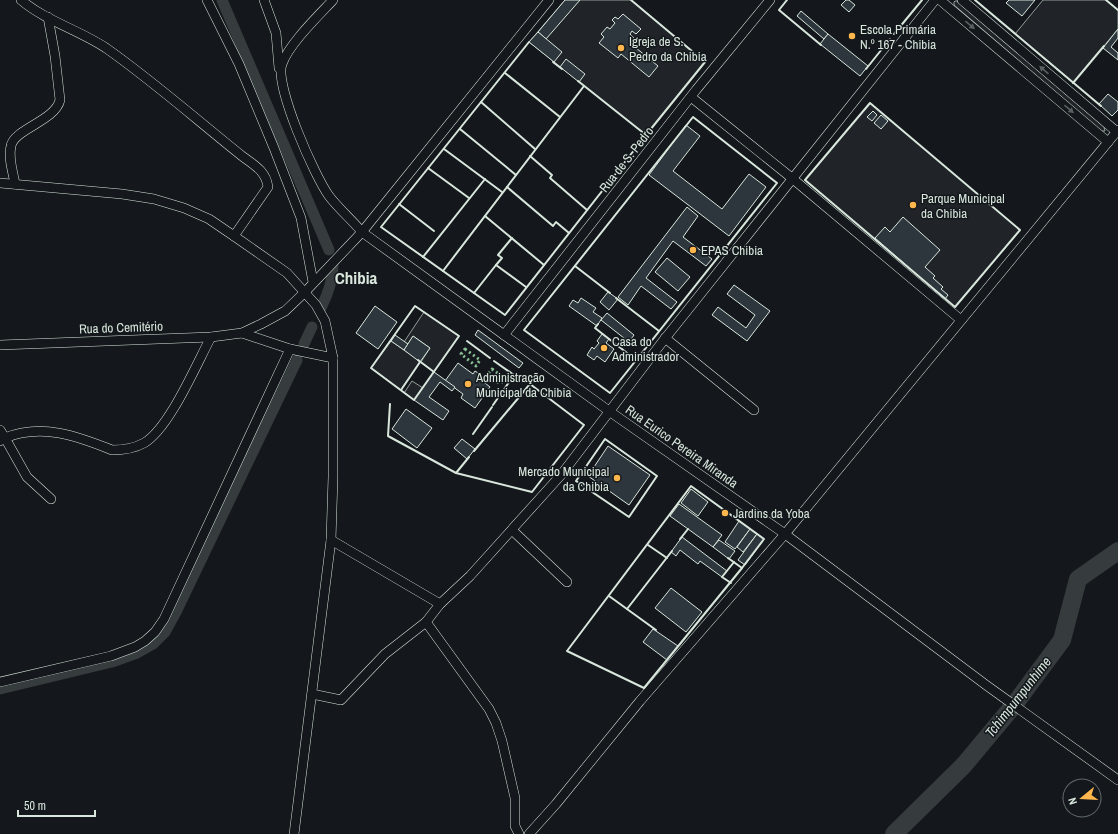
<svg xmlns="http://www.w3.org/2000/svg" width="1118" height="834" viewBox="0 0 1118 834" font-family="'Archivo Narrow',sans-serif">
<rect width="100%" height="100%" fill="#14181c"/>
<g fill="#202428" stroke="#939e99">
<path d="M565,0H631L705,62L646,135L529,42Z"/>
<path d="M1043,0H1106L1118,10V29L1073,83L1015,34Z"/>
<path d="M955,1H957L1104,127L1105,131H1101L954,5V2Z"/>
<path d="M870,103L1020,230L955,307L805,180Z"/>
<path d="M424,312L459,336L434,372L420,362L401,390L371,368L391,341L421,362L430,348L413,336L408,344L404,342Z"/>
<path d="M412,381L423,388L414,400L404,393Z"/>
</g>
<g fill="none" stroke-linecap="round" stroke-linejoin="round">
<g stroke="#363b3e" stroke-width="11">
<path d="M222,0L329,250"/>
<path d="M321,308C328,294 333,280 333,265"/>
<path d="M304,344L312,327"/>
<path d="M0,689L112,662L137,653L153,644L165,632L176,612L297,360"/>
</g>
<path stroke="#363b3e" stroke-width="18" d="M894,834L964,765L1014,705L1062,640L1078,579L1118,551"/>
</g>
<g fill="#2c363c" stroke="#d8e6dc">
<path d="M565,0H580L546,39L538,32Z"/>
<path d="M846,0H849L855,5L849,12L841,5Z"/>
<path d="M1009,0H1035L1022,16L1006,3Z"/>
<path d="M801,11L828,34L824,39L797,16Z"/>
<path d="M623,14L641,29L636,34L632,31L630,34L634,38L630,43L658,66L649,77L621,54L618,58L599,43L604,37L601,34L607,27L610,29L615,23L612,20L615,17L618,19Z"/>
<path d="M1118,29V38L1111,47L1118,53V60L1103,48Z"/>
<path d="M538,32L562,52L554,62L529,42Z"/>
<path d="M828,34L868,66L860,76L820,44Z"/>
<path d="M566,59L585,74L579,82L560,67Z"/>
<path d="M1108,94L1118,102V110L1112,116L1099,104Z"/>
<path d="M873,111L877,115L872,121L867,117Z"/>
<path d="M881,115L888,121L881,129L874,123Z"/>
<path d="M686,125L700,136L673,171L722,209L749,174L766,187L729,236L649,175Z"/>
<path d="M687,207L698,216L683,237L712,259L706,266L673,241L646,278L677,302L671,309L641,286L628,305L618,297Z"/>
<path d="M903,217L940,250L925,267L935,276L933,278L943,287L941,289L948,295L945,299L875,238L885,227L890,232Z"/>
<path d="M667,258L690,277L678,291L655,272Z"/>
<path d="M734,285L770,311L747,341L712,315L718,307L746,328L755,315L727,294Z"/>
<path d="M608,292L618,299L609,310L600,302Z"/>
<path d="M581,298L596,308L593,312L602,318L597,326L569,306L573,300L578,303Z"/>
<path d="M375,306L397,322L378,349L356,333Z"/>
<path d="M607,313L634,335L629,342L601,320Z"/>
<path d="M478,330L523,363L519,368L475,335Z"/>
<path d="M602,334L609,339L606,343L614,349L605,362L597,356L594,360L587,355L592,347L594,349L599,343L597,341Z"/>
<path d="M395,335L408,344L404,350L391,341Z"/>
<path d="M413,336L430,348L420,362L404,350Z"/>
<path d="M458,363L473,374L475,371L480,374L482,376L480,379L490,387L475,408L461,398L463,394L445,381Z"/>
<path d="M434,372L455,387L452,391L440,382L429,397L449,411L443,420L414,400Z"/>
<path d="M406,409L432,428L417,448L392,429Z"/>
<path d="M462,439L475,449L467,459L454,448Z"/>
<path d="M608,446L650,475L629,505L588,476Z"/>
<path d="M691,489L708,502L698,516L681,503Z"/>
<path d="M679,504L722,535L713,547L670,516Z"/>
<path d="M739,521L750,529L735,549L725,542Z"/>
<path d="M750,529L757,534L743,552L737,547Z"/>
<path d="M757,534L764,539L745,565L738,560Z"/>
<path d="M682,537L727,571L722,577L700,561L698,564L680,550L676,556L671,552Z"/>
<path d="M719,540L735,551L729,559L713,547Z"/>
<path d="M671,588L702,612L686,632L655,608Z"/>
<path d="M653,629L678,646L667,660L643,642Z"/>
</g>
<g fill="none" stroke-linecap="round" stroke-linejoin="round">
<defs>
<g id="street">
<path d="M21,0C46,21 79,30 106,48C153,81 197,120 242,156C254,165 266,171 268,187L234,236"/>
<path d="M207,0L239,64L274,148L301,218L313,282"/>
<path d="M264,0L276,33L279,68"/>
<path d="M333,0C318,16 289,44 282,64C274,85 315,177 329,196C339,209 352,220 362,232L609,411L785,534L986,685L1118,780"/>
<path d="M940,0L1108,142"/>
<path d="M962,0L1117,132"/>
<path d="M691,97L793,179L961,320"/>
<path d="M0,183L122,194L154,199L184,208L209,219L234,236L287,273L316,305L325,321L333,358V477L331,540L294,834"/>
<path d="M15,184C13,172 8,158 11,146C14,129 55,121 60,100L55,56L48,17"/>
<path d="M242,333L290,349L333,358"/>
<path d="M504,335L696,90L770,0"/>
<path d="M665,338L754,410"/>
<path d="M0,345L211,337L242,333L261,324L285,311L305,292L362,232L549,0"/>
<path d="M0,430L5,438L0,441"/>
<path d="M51,499L27,477L5,438C42,423 77,436 112,450C122,450 135,448 144,443C169,429 197,363 211,337"/>
<path d="M512,530L567,582"/>
<path d="M331,540L440,604"/>
<path d="M426,622L489,709L496,723L502,741L515,798V826L519,834"/>
<path d="M0,682L111,656L135,647L145,641L155,632L164,619L290,349"/>
<path d="M312,694L341,700L385,654L426,622L440,604L470,576L561,475L663,341L935,0"/>
<path d="M529,834L556,804L640,701L785,534L1118,130"/>
</g>
</defs>
<use href="#street" stroke="#d8e6dc" stroke-width="10"/>
<use href="#street" stroke="#14181c" stroke-width="9"/>
<g stroke="#8ac095" stroke-width="3" stroke-dasharray="2 3" stroke-linecap="butt">
<path d="M465,349L480,360L476,366L461,354Z"/>
<path d="M492,369L505,379L500,384L488,374Z"/>
</g>
<g stroke="#d8e6dc" stroke-width="2">
<path d="M787,0L779,10L821,45"/>
<path d="M975,0L1101,106"/>
<path d="M1106,0L1118,10"/>
<path d="M894,34L922,0"/>
<path d="M529,42L381,227L505,315L646,135"/>
<path d="M553,62L562,69"/>
<path d="M866,69L890,39"/>
<path d="M505,73L560,117"/>
<path d="M578,81L646,135L705,62L631,0"/>
<path d="M1073,83L1104,46"/>
<path d="M481,102L535,149"/>
<path d="M870,103L1020,230L955,307L805,180Z"/>
<path d="M693,117L777,183L610,393L524,330Z"/>
<path d="M460,129L516,175"/>
<path d="M444,149L502,192"/>
<path d="M530,156L552,175L550,178L587,210"/>
<path d="M428,168L469,198"/>
<path d="M507,187L553,226L556,222L569,233"/>
<path d="M399,204L434,231"/>
<path d="M485,216L544,265"/>
<path d="M512,238L498,255L502,258L496,265L526,287"/>
<path d="M423,257L485,179"/>
<path d="M575,266L610,293"/>
<path d="M443,271L584,86"/>
<path d="M474,293L496,265"/>
<path d="M616,298L659,331"/>
<path d="M415,306L459,336L414,400L371,368Z"/>
<path d="M598,324L595,328L636,360"/>
<path d="M467,341L490,358"/>
<path d="M418,360L434,372"/>
<path d="M401,390L420,362"/>
<path d="M390,404L388,436L456,473L532,492L584,425L530,384L474,451"/>
<path d="M493,405L514,375L494,361"/>
<path d="M473,434L492,407"/>
<path d="M605,439L657,476L629,517L576,481Z"/>
<path d="M456,473L469,457"/>
<path d="M691,486L764,539L742,568L644,688L567,651Z"/>
<path d="M680,539L688,529"/>
<path d="M648,545L667,558"/>
<path d="M728,558L742,568"/>
<path d="M731,583L722,577L734,562"/>
<path d="M609,596L656,630"/>
<path d="M627,609L672,551"/>
</g>
</g>
<defs><path id="oneway-solid" d="M-6-.8H1V-3.2L6.5 0L1 3.2V.8H-6Z"/></defs>
<g fill="#59605f">
<use href="#oneway-solid" transform="translate(970 25) rotate(40)"/>
<use href="#oneway-solid" transform="translate(1044 70) rotate(-139)"/>
<use href="#oneway-solid" transform="translate(1069 109) rotate(40)"/>
</g>
<g fill="#ffb74d" stroke="#14181c" stroke-width="1.5">
<circle cx="852" cy="36" r="4"/>
<circle cx="621" cy="48" r="4"/>
<circle cx="913" cy="205" r="4"/>
<circle cx="693" cy="250" r="4"/>
<circle cx="604" cy="348" r="4"/>
<circle cx="468" cy="384" r="4"/>
<circle cx="617" cy="478" r="4"/>
<circle cx="725" cy="513" r="4"/>
</g>
<g text-anchor="middle" stroke-width="3" stroke-linejoin="round" paint-order="stroke">
<g font-size="13" fill="#d8e6dc" stroke="#14181c" text-anchor="start">
<text x="860" y="34">Escola Primária<tspan x="860" dy="15">N.º 167 - Chibia</tspan></text>
<text x="629" y="46">Igreja de S.<tspan x="629" dy="15">Pedro da Chibia</tspan></text>
<text x="921" y="203">Parque Municipal<tspan x="921" dy="15">da Chibia</tspan></text>
<text x="701" y="255">EPAS Chibia</text>
<text x="612" y="346">Casa do<tspan x="612" dy="15">Administrador</tspan></text>
<text x="476" y="382">Administração<tspan x="476" dy="15">Municipal da Chibia</tspan></text>
<text x="609" y="476" text-anchor="end">Mercado Municipal<tspan x="609" dy="15">da Chibia</tspan></text>
<text x="733" y="518">Jardins da Yoba</text>
</g>
<g font-size="13" fill="#d8e6dc" stroke="#14181c">
<text transform="translate(626 159) rotate(-52)" y="5">Rua de S. Pedro</text>
<text transform="translate(121 327) rotate(-2)" y="5">Rua do Cemitério</text>
<text transform="translate(682 446) rotate(35)" y="5">Rua Eurico Pereira Miranda</text>
</g>
<g font-size="14" font-style="italic" fill="#d8e6dc" stroke="#14181c">
<text transform="translate(1018 697) rotate(-52)" y="5">Tchimpumpunhime</text>
</g>
<g font-size="17" font-weight="bold" fill="#d8e6dc" stroke="#14181c">
<text x="356" y="284">Chibia</text>
</g>
</g>
<g transform="translate(1082 798) rotate(252)"><circle r="19" fill="#14181c" stroke="#626a69"/>
<path d="M0-3L7 15L0 10L-7 15Z" fill="#ffb74d"/>
<text y="-6" font-size="11" font-weight="bold" text-anchor="middle" fill="#d8e6dc">N</text>
</g>
<path d="M18 810v6h77v-6" fill="none" stroke="#d8e6dc" stroke-width="2"/>
<text x="24" y="810" font-size="12" fill="#d8e6dc" stroke="#14181c" stroke-width="3" paint-order="stroke">50 m</text>
</svg>
